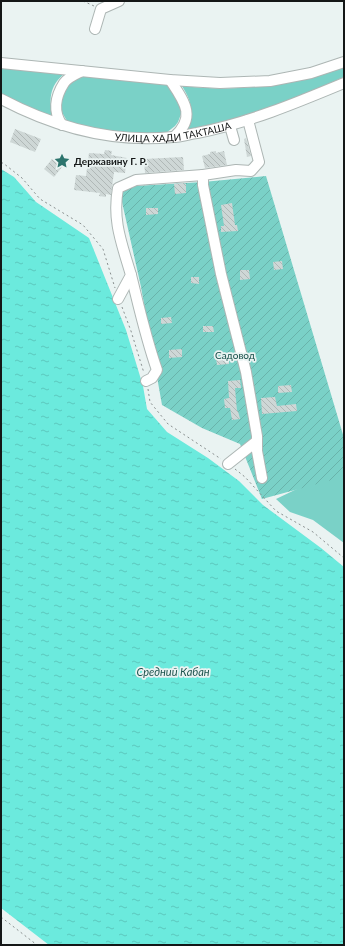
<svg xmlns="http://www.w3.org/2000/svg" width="345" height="946" viewBox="0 0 345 946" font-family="Lato,sans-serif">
<defs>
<pattern id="garden-furrows" width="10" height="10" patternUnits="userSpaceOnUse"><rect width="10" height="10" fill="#7ad1c7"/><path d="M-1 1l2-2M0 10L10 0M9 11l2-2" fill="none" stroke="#69b3aa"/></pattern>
<pattern id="water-ripples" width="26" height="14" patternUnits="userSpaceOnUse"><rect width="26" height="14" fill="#6beadd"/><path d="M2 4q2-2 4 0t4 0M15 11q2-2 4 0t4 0" fill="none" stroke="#5cc8bd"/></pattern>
<pattern id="building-back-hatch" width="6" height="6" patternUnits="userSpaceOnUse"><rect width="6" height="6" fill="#ced7d6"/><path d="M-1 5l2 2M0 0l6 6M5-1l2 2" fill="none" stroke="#b0b8b7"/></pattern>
</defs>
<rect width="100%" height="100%" fill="#eaf3f2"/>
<g fill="#7ad1c7">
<path d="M1,66L64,74C50,85 47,102 55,118L1,95Z"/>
<path d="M344,67V77C305,94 265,113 223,123C210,126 197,128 184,130C194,112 193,104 182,86C201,88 220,89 238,88C274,87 309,77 344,67Z"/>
<path d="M79,75L164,83L171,86L182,106L181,114L178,122L175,126L166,133H138L119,132L96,129L67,121L60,109L59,95Z"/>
<path d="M344,456V543L313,520L290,512L276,499L326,475Z"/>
</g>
<path fill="url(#garden-furrows)" d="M266,176L344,438V472L339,478L262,499L240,444L202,428L162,405L141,287L120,193L135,186L203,182Z"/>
<path fill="url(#water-ripples)" d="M1,169L14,177L36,202L89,238L126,330L143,386L147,409L167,432L208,458L239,481L263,505L321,548L344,567V945H49L1,908Z"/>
<g fill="url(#building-back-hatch)">
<path d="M15,129L41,139L35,152L10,142Z"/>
<path d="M246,138L251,156L247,157L244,139Z"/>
<path d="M105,150L112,151L111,155L127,158L125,173L114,172L111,195L106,194V197L99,196L100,193L74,190L76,175L86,176L89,153L104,154Z"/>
<path d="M216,151V153L224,151L227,165L205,168L202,156L210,154V152Z"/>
<path d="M183,157L184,170L145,173L144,159Z"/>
<path d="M52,159L62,167L54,177L44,169Z"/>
<path d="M183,183L186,184V193L175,194L174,184Z"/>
<path d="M232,203L235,225H237L238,231L221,232V226H224L221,205Z"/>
<path d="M146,208H158V214L146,215Z"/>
<path d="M282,261L283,269L274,270L273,262Z"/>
<path d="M240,270H249L250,279L240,280Z"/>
<path d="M191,277H199V284L191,283Z"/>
<path d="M171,317L172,323L161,324V318Z"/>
<path d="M203,326H213L214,332H203Z"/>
<path d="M182,349V357L169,358V350Z"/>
<path d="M229,357V364L217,365L216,358Z"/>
<path d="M240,380L241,388H235L237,411H238L240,419L232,420L230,408H225L224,399L229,398L228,381Z"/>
<path d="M291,385L292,392L278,393V386Z"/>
<path d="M275,397L277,406L296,404L297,411L262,414L261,398Z"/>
</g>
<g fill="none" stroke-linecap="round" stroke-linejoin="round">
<defs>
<g id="minor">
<path d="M95,29L101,9L119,1"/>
<path d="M1,63L170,80L220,83L270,81L311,73L344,62"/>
<path d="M170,80C184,101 197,117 174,137"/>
<path id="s1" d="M1,99C54,127 113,143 173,137C181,137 189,134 197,133C248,123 296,103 344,83"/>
<path d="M248,120L259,162L251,171L236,170L203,175V185L221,274L246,372L257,436V451L262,478"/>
<path d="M62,125C53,112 55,97 64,83C68,77 76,74 82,71"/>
<path d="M230,126L234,140"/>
<path d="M131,275C139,307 146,339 157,370L152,378L146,381"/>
<path d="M118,299L131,275C122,244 112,221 118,188L136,180L203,175"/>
<path d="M228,464L257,441"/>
</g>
</defs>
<use href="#minor" stroke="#adb6b4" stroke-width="12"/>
<g stroke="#898f8f" stroke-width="1" stroke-dasharray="2 3" stroke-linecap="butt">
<path d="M83,1L94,6"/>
<path d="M1,163H3L22,178L40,199L83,225L103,249L115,288"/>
<path d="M122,307L131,331L144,373"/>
<path d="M148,389L150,402L168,424L221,459"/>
<path d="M235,469L245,477L276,511L313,532L344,558"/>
<path d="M1,917L37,945"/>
</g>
<use href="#minor" stroke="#fff" stroke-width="10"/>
</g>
<defs>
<symbol id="sight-bare" viewBox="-9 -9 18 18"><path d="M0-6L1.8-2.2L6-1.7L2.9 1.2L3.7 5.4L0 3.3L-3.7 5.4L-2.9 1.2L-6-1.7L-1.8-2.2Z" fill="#2c746d" stroke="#eaf3f2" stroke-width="2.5" paint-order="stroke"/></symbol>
</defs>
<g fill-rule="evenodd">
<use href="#sight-bare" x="51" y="150" width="22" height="22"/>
</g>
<g text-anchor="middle" stroke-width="3.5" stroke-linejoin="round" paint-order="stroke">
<g font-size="10" fill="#141717" stroke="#eaf3f2">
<text dy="4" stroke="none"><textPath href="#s1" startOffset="179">УЛИЦА ХАДИ ТАКТАША</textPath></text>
</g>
<g font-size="10" font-weight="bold" fill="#141717" stroke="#eaf3f2" text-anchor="start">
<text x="74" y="165">Державину Г. Р.</text>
</g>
<g font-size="10" fill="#134c46" stroke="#eaf3f2">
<text x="235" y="359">Садовод</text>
</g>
<g font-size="11" font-style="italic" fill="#1d544e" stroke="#eaf3f2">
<text x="173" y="676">Средний Кабан</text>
</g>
</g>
<rect width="345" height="946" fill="none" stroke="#141717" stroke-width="4"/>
</svg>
